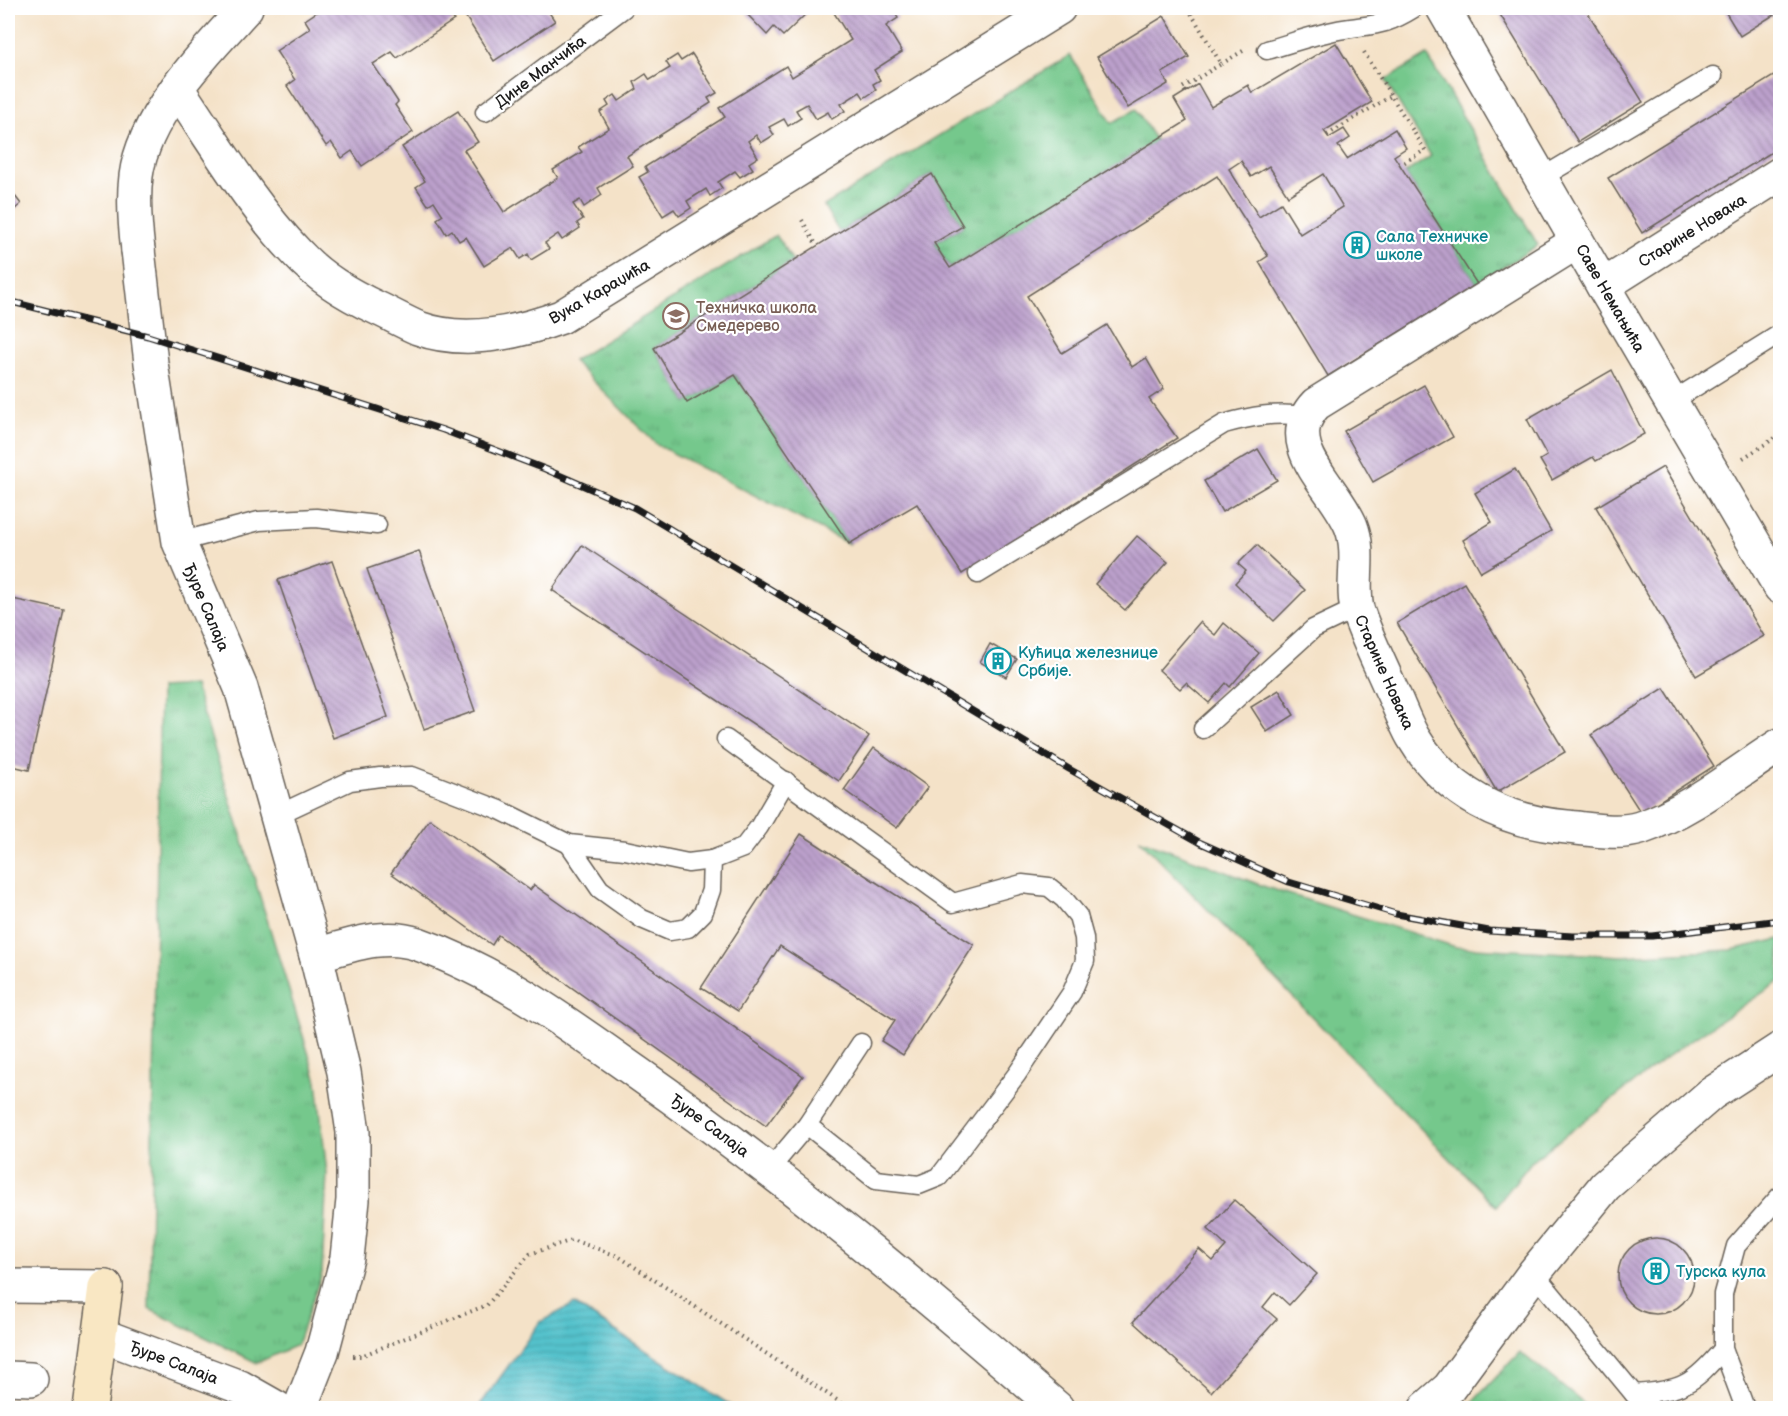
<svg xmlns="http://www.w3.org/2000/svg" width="1788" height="1416" viewBox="0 0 1788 1416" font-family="'Balsamiq Sans',sans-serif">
<defs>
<pattern id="grass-tufts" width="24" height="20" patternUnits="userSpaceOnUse" patternTransform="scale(1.5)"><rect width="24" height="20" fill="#74c88c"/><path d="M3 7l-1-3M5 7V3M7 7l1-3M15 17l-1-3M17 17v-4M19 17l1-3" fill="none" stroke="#64ab78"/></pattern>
<pattern id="water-rules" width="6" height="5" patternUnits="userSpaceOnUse" patternTransform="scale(1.5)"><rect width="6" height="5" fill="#54c2cc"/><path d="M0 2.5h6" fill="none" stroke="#49a6af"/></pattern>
<pattern id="building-back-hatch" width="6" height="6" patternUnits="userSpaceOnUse" patternTransform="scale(1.5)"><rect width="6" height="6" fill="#bca0cc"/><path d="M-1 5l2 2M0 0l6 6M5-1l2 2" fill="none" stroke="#9882a5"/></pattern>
</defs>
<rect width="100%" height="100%" fill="#fff"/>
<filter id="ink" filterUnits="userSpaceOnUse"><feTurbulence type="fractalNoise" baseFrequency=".0167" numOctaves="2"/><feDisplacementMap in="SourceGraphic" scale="12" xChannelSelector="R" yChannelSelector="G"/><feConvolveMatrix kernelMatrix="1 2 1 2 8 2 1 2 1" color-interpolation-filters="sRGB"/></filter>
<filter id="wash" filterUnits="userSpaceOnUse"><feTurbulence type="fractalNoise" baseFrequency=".008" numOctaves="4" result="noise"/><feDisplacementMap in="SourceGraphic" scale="24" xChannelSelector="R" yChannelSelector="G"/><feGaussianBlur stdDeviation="1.35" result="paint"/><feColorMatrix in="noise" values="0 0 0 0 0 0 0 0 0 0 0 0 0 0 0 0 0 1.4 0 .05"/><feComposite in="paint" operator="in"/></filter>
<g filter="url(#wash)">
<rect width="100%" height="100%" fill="#f4e2c8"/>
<g fill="url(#grass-tufts)" stroke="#487254" stroke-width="1.5">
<path d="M1070,55L1112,123L1136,109L1156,141L950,268L934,243L963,226L932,174L839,232L824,206Z"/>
<path d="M1427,55L1538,245L1477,284L1405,173L1431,156L1385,80Z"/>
<path d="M776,235L793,261L654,348L687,403L735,375L849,544L657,445L573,361Z"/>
<path d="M195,686L317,1081L327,1174L322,1273L297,1345L257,1363L149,1309L160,688Z"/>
<path d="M1139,839L1266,887L1456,947L1622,956L1731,950L1780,939V981L1678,1049L1532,1161L1496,1206Z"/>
<path d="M1520,1352L1589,1408H1467Z"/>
</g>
<path fill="url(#water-rules)" stroke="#386f74" stroke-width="1.5" d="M574,1304L735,1408H478L540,1322Z"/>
<g id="blocks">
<g fill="url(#building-back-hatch)" fill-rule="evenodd">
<path d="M323,8H446L454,20L397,58L392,52L373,64L398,102L395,105L413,132L362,166L352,151L342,158L331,142L326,146L287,86L295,80L276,51L310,28L305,20Z"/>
<path d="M460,8H546L555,21L494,61Z"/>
<path d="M750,8H805L808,12L783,36L774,27L767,35L747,14L752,10Z"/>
<path d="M831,8H892L898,18L886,26L902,52L874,70L880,80L873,84L876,90L864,98L860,92L841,104L845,111L832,119L828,112L816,119L807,104L796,110L801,118L788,126L784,119L769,127L774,135L761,143L756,135L748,141L758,157L749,163L753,169L740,177L735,171L718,182L722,188L710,196L706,189L695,196L687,201L691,208L679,216L674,209L663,216L639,177L648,172L645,167L725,117L719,108L786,66L792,77L851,40Z"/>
<path d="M1496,8H1585L1643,102L1578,142Z"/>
<path d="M1723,8H1780V11L1740,36Z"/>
<path d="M1164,16L1189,57L1162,73L1168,84L1128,108L1097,57Z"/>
<path d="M1336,43L1372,102L1324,131L1329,138L1344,129L1350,138L1338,146L1347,159L1395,129L1406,148L1394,156L1477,284L1328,376L1259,262L1268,256L1217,176L1027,296L1062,353L1107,325L1132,367L1146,358L1164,389L1149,399L1177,438L962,574L917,504L849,544L735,375L687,403L654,348L932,174L963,226L934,243L950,268L1187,121L1174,99L1198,84L1211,107L1248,85L1252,93ZM1241,161L1251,177L1269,166L1288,196L1323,174L1343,207L1300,234L1281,203L1259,217L1229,169Z"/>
<path d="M692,54L717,93L708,98L711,103L627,156L633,166L598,188L602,195L584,207L580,200L573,204L583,219L577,223L580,228L562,240L558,234L545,243L549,249L531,260L528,254L520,259L513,248L484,266L466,237L459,241L452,230L446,234L437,219L443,215L434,201L428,205L416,187L425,181L402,147L458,111L478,142L464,150L504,212L558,178L553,170L582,152L578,147L609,128L600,112L609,106L606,101L615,95L619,101L637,89L634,82L646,74L650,80L670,68L666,62L677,55L681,61Z"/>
<path d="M1780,72V147L1642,233L1608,178Z"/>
<path d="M8,187L21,204L9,214L8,212Z"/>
<path d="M1612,370L1644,434L1596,461L1593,457L1552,480L1540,460L1547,456L1527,419Z"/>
<path d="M1424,385L1453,437L1373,482L1344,431Z"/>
<path d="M1258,449L1277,480L1222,512L1204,481Z"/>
<path d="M1663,467L1764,636L1696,676L1596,507Z"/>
<path d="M1515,469L1551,531L1481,572L1463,540L1492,522L1475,493Z"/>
<path d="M1137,536L1168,562L1125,610L1095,584Z"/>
<path d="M582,545L869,736L839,781L552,590Z"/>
<path d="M1257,545L1305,590L1274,621L1235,583L1246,571L1238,564Z"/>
<path d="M419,551L475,711L424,729L367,569Z"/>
<path d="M332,561L388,717L333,738L278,580Z"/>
<path d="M1464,583L1565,752L1497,792L1397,623Z"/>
<path d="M8,598L64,610L29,770L8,765Z"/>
<path d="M1200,622L1215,635L1224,623L1259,653L1230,687L1226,683L1209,703L1186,683L1180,689L1159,670Z"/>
<path d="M990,644L1017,659L1006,677L980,662Z"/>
<path d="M1664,688L1714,766L1641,813L1591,735Z"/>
<path d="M1279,690L1294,715L1267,732L1251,707Z"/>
<path d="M874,748L928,787L897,828L844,790Z"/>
<path d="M430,819L530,890L534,885L803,1076L766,1126L498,935L492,945L391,873Z"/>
<path d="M801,834L974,945L903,1055L881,1041L895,1020L780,946L738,1011L701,988Z"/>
<path d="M1234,1200L1317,1274L1289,1305L1275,1292L1263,1307L1277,1319L1211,1392L1133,1322L1199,1249L1213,1261L1226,1246L1208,1229Z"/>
<circle cx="1656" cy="1276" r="38"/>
</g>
</g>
</g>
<g filter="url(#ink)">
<use href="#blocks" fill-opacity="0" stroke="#686158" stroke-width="1.5"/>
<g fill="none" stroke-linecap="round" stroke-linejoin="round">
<defs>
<g id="service">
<path d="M1267,50C1292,43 1318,33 1344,29C1376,24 1385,26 1414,8"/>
<path d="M485,112L624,8"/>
<path d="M1541,178L1713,76"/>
<path d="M1671,402L1780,334"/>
<path d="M179,542L259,521L316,518L377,525"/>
<path d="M978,574L1224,424C1252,416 1275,412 1305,416"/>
<path d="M1203,729L1313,629L1357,608"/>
<path d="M726,739L953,903L1022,884L1049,887L1064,899L1078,916L1084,938L1085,961L1072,992L1017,1074L939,1177L919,1185L876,1180L807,1125"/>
<path d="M275,816L350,781L380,777L412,776L500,810L569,844L600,889L642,919L670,931L688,928L703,913L711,890L712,860L743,848L759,827L786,781"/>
<path d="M569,844L625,850L688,863L712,860"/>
<path d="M769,1170L807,1125L861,1043"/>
<path d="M1534,1273L1634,1394L1651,1408"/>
<path d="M1634,1394C1681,1391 1693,1385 1723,1349"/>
<path d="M1745,1408L1723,1349V1294L1736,1246L1780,1196"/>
</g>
<g id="minor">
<path d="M177,88C215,144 251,205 298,254C319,277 349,295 377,308C390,314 404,322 418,328C464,345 517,333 561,317L1059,8"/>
<path d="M1577,242L1316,404C1277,445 1334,485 1351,526C1362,554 1350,587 1358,612C1367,638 1379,662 1390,687C1398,703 1404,721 1413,737C1446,793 1504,822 1567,827C1589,829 1619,835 1640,828C1690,811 1736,773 1780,745"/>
<path d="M138,250C135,226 133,200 136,176C144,114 206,52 246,8"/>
<path d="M1603,286L1780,587"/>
<path d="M316,955C349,946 384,932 418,944C498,972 568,1024 636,1072C783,1175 922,1291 1057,1408"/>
<path d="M8,1286L106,1287"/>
<path d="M8,1378L31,1379"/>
<path d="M1426,1408L1449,1388L1534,1273L1605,1186L1711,1094L1780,1049"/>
</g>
<g id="tertiary">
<path d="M1443,8L1603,286L1780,174"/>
<path d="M138,250L151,363L179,542L241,688L316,955L344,1072L353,1132V1200L347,1258L322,1352L300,1408"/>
<path d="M101,1335L240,1387L277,1408"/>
</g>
<path id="secondary" d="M90,1408L106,1287"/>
</defs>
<use href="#service" stroke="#686158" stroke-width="21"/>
<use href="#minor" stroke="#686158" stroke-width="36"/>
<use href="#tertiary" stroke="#686158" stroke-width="36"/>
<use href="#secondary" stroke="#686158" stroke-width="36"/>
<g stroke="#686158" stroke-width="4" stroke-dasharray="1.5 4.5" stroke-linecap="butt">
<path d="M1364,52L1425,150L1400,165"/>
<path d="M1221,64L1243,51"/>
<path d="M1185,92L1182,88L1221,64L1188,8"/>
<path d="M1327,135L1391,96"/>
<path d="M802,220L817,246"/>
<path d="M1743,458L1780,435"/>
<path d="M353,1356H361L487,1305L530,1254L572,1240L618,1256L849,1408"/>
</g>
<use href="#service" stroke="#fff" stroke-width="18"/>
<use href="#minor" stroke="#fff" stroke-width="33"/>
<use href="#tertiary" stroke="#fff" stroke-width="33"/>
<use href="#secondary" stroke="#f9e7c3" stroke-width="33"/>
<defs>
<path id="rail" d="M8,301L148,336L443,430L545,469L635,508L1069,769L1201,843L1289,882L1396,914L1489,931L1573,936H1652L1780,920"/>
</defs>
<use href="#rail" stroke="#1c1c1c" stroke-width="7"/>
<use href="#rail" stroke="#fff" stroke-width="4.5" stroke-dasharray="14" stroke-linecap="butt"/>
</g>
</g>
<defs>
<symbol id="building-ring" viewBox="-11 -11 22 22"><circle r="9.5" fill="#fff" stroke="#0f9aa8" stroke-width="1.5"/><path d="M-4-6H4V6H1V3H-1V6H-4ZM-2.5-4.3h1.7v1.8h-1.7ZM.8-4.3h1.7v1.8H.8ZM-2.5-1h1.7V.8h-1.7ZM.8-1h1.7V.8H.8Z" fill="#0f9aa8"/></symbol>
<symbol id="school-ring" viewBox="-11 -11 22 22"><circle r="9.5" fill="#fff" stroke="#8d6e63" stroke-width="1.5"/><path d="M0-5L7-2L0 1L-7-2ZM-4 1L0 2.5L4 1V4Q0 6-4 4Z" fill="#8d6e63"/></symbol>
</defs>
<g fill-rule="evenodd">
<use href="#building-ring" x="1342" y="230" width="30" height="30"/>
<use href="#school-ring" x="661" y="301" width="30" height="30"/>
<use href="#building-ring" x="983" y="646" width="30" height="30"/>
<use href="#building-ring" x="1641" y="1256" width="30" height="30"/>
</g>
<g text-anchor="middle" stroke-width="4.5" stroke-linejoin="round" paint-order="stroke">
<g font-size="16" fill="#1c1c1c" stroke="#fff">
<text transform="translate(540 71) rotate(-37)" y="6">Дине Манчића</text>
<text transform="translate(1692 230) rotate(-32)" y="6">Старине Новака</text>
<text transform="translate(599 291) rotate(-30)" y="6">Вука Караџића</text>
<text transform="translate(1611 298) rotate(60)" y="6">Саве Немањића</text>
<text transform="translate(207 607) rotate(67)" y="6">Ђуре Салаја</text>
<text transform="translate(1385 672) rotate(66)" y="6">Старине Новака</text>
<text transform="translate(710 1125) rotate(37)" y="6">Ђуре Салаја</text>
<text transform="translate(174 1362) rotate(21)" y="6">Ђуре Салаја</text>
</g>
<g font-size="16" fill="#0d838f" stroke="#fff" text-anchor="start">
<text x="1376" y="242">Сала Техничке<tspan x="1376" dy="18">школе</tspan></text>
<text x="1018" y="658">Кућица железнице<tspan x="1018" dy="18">Србије.</tspan></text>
<text x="1676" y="1277">Турска кула</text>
</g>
<g font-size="16" fill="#785e54" stroke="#fff" text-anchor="start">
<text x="696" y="313">Техничка школа<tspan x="696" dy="18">Смедерево</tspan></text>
</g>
</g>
<rect width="1788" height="1416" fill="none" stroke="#fff" stroke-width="30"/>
</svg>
